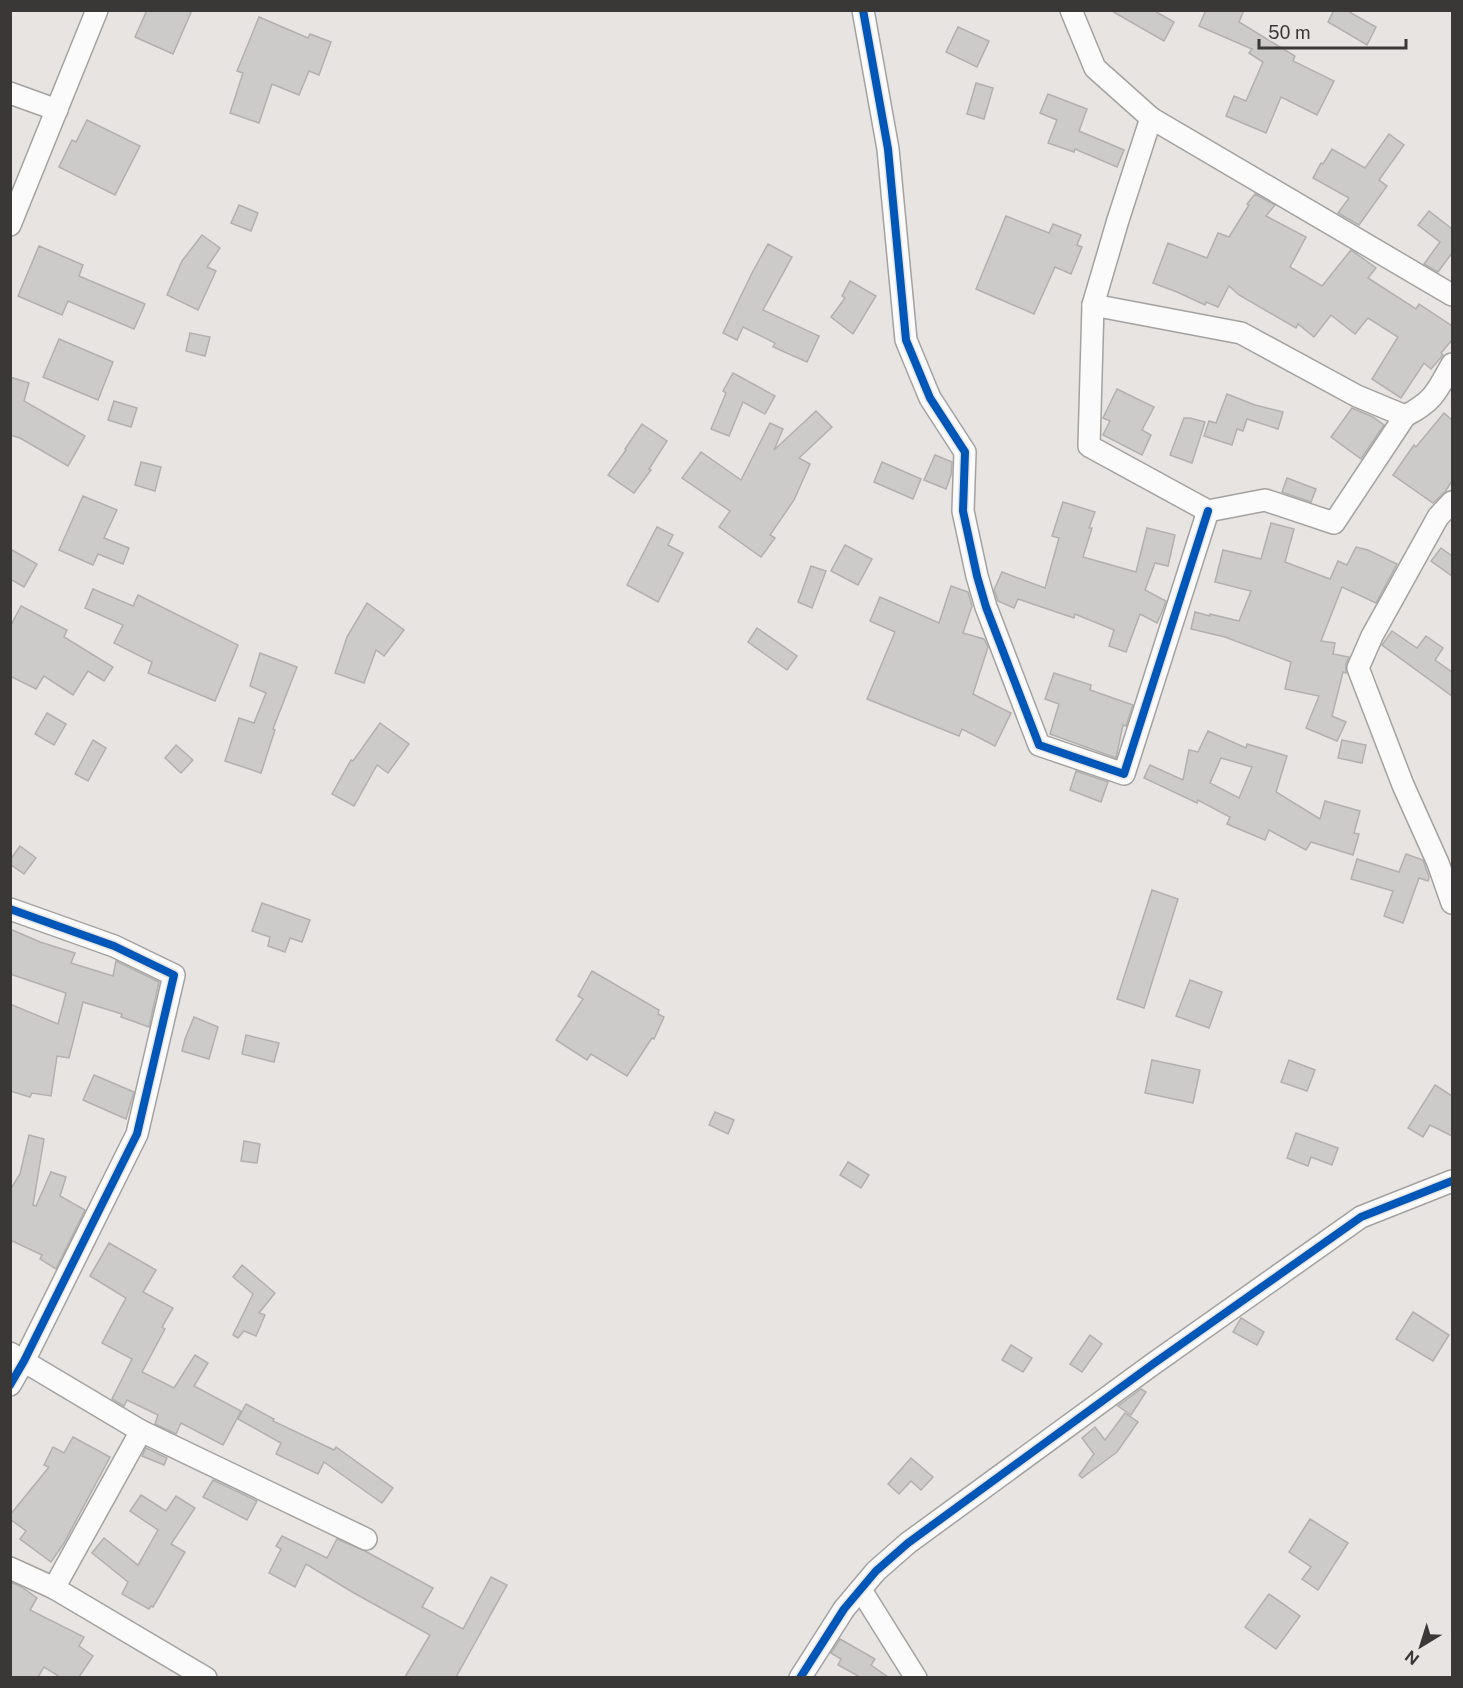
<svg xmlns="http://www.w3.org/2000/svg" width="1463" height="1688" viewBox="0 0 1463 1688" font-family="'Public Sans',sans-serif">
<rect width="100%" height="100%" fill="#e7e4e2"/>
<g fill="#cdcbca" stroke="#b2b0af" stroke-width="1.5" fill-rule="evenodd">
<path d="M147,10H192L173,54L135,37Z"/>
<path d="M1110,10H1153L1174,22L1164,41Z"/>
<path d="M1206,10H1244L1239,22L1295,56L1293,61L1334,81L1317,115L1281,97L1266,133L1226,116L1234,96L1246,101L1263,62L1249,53L1252,49L1199,26Z"/>
<path d="M1334,10H1346L1376,27L1367,45L1328,22Z"/>
<path d="M259,17L308,38L310,34L331,42L319,75L309,71L299,95L272,84L259,123L230,113L243,73L237,71Z"/>
<path d="M958,27L989,41L977,67L946,52Z"/>
<path d="M976,83L993,88L984,119L967,114Z"/>
<path d="M1048,94L1087,109L1079,131L1124,150L1117,167L1075,149L1074,152L1048,143L1057,120L1040,113Z"/>
<path d="M87,120L140,146L115,195L59,167L72,140L76,142Z"/>
<path d="M1389,134L1404,145L1379,180L1387,186L1359,225L1338,213L1349,198L1313,178L1321,163L1323,164L1332,149L1365,168Z"/>
<path d="M1255,194L1275,205L1266,216L1306,237L1290,267L1322,286L1351,250L1376,268L1368,278L1416,309L1419,304L1452,326V340L1441,353L1443,355L1431,369L1424,363L1401,398L1372,379L1398,337L1368,318L1355,334L1331,315L1314,337L1298,324L1296,328L1239,295L1229,286L1218,307L1206,302L1205,305L1177,292L1153,283L1168,243L1207,258L1218,233L1229,237L1249,205L1247,204Z"/>
<path d="M239,205L258,213L251,231L231,223Z"/>
<path d="M1429,211L1451,228L1452,226V253L1438,272L1424,264L1440,242L1418,225Z"/>
<path d="M1006,216L1049,233L1053,224L1081,235L1077,245L1082,247L1071,274L1055,267L1034,314L976,289Z"/>
<path d="M202,235L220,248L207,267L216,271L198,310L167,295L182,261Z"/>
<path d="M768,244L792,257L763,310L819,336L807,362L773,347L775,343L743,327L737,340L723,333L752,273Z"/>
<path d="M39,246L83,265L79,276L145,304L134,329L68,301L62,315L18,296Z"/>
<path d="M850,281L876,296L853,334L831,317L845,298L842,296Z"/>
<path d="M190,333L210,337L205,356L186,351Z"/>
<path d="M59,339L113,362L98,400L43,377Z"/>
<path d="M733,373L775,396L765,414L743,402L729,436L711,429L726,393L723,391Z"/>
<path d="M10,377L29,383L24,401L85,436L68,466L20,438L10,435Z"/>
<path d="M1117,389L1154,407L1142,430L1151,435L1142,455L1103,435L1110,421L1103,418Z"/>
<path d="M1227,394L1255,405L1283,412L1278,429L1247,419L1243,431L1237,429L1232,445L1204,436L1209,421L1216,423Z"/>
<path d="M114,401L137,408L131,427L108,420Z"/>
<path d="M1352,408L1373,417L1384,425L1361,459L1331,437Z"/>
<path d="M816,411L832,427L799,458L810,464L794,500L770,535L775,538L761,557L719,527L730,511L682,478L701,452L741,480L770,423L783,429L774,450Z"/>
<path d="M1444,413L1452,420V481L1445,492L1433,503L1393,475L1414,445L1416,447Z"/>
<path d="M1184,418H1190L1205,422L1192,463L1170,455Z"/>
<path d="M642,424L667,441L649,469L651,470L634,493L608,475L626,450L625,449Z"/>
<path d="M935,455L952,462L951,475L946,489L924,480Z"/>
<path d="M141,462L161,467L155,491L135,485Z"/>
<path d="M882,462L921,479L913,499L874,482Z"/>
<path d="M1287,478L1316,489L1311,502L1282,492Z"/>
<path d="M83,496L117,510L104,538L129,548L123,564L98,554L93,565L59,550Z"/>
<path d="M1063,502L1095,512L1089,528H1092L1083,557L1136,572L1147,528L1175,535L1168,566L1155,563L1145,590L1166,601L1162,612L1157,623L1140,614L1126,652L1109,646L1114,630L1075,614L1074,618L1018,599L1014,608L998,601L994,590L1002,572L1045,588L1059,538L1052,536Z"/>
<path d="M1271,523L1294,529L1285,562L1330,579L1338,561L1347,565L1356,547L1368,550L1397,564L1376,603L1342,587L1321,641L1335,643L1333,654L1349,657L1346,664V673L1343,672L1332,716L1346,722L1337,741L1306,728L1319,696L1285,689L1291,662L1225,637L1191,629L1195,612L1210,616V614L1239,621L1251,591L1215,582L1223,550L1261,559Z"/>
<path d="M657,527L673,535L668,545L683,553L658,602L627,585Z"/>
<path d="M845,545L872,559L858,585L831,571Z"/>
<path d="M1441,548L1452,556V576L1431,561Z"/>
<path d="M10,549L37,564L24,587L10,579Z"/>
<path d="M811,566L826,571L812,608L798,602Z"/>
<path d="M951,586L968,592L972,606L963,633L984,639L988,647L973,694L1011,713L995,746L962,729L959,736L867,699L895,632L870,621L880,597L939,623Z"/>
<path d="M93,589L133,606L138,595L238,645L215,701L148,673L152,662L114,643L123,625L85,608Z"/>
<path d="M367,603L404,630L384,656L376,650L364,683L335,673L347,637Z"/>
<path d="M21,606L67,630L64,637L113,667L104,681L88,671L73,695L44,676L36,689L10,676V627Z"/>
<path d="M757,628L797,656L787,670L748,642Z"/>
<path d="M1392,631L1417,648L1426,636L1443,648L1435,660L1452,672V696L1382,645Z"/>
<path d="M260,653L297,667L273,729L275,730L261,773L225,761L239,718L254,723L266,693L250,686Z"/>
<path d="M1054,673L1091,685L1090,690L1133,705L1126,726L1123,725L1116,758L1050,734L1059,704L1045,699Z"/>
<path d="M47,713L66,724L54,745L35,734Z"/>
<path d="M380,723L409,744L388,773L377,765L354,806L332,794L351,760L353,761Z"/>
<path d="M1208,731L1246,748L1247,744L1287,756L1276,792L1320,819L1325,801L1360,811L1354,833L1359,834L1353,855L1311,842L1306,850L1269,830L1265,840L1227,824L1230,817L1198,800L1197,803L1144,778L1150,765L1183,780L1189,750L1198,752ZM1221,758L1252,767L1239,798L1210,783Z"/>
<path d="M93,740L106,748L88,781L75,774Z"/>
<path d="M1342,740L1366,745L1362,763L1338,758Z"/>
<path d="M176,745L193,760L181,773L165,758Z"/>
<path d="M1076,771L1108,782L1101,802L1070,790Z"/>
<path d="M20,846L36,858L24,874L10,864V860Z"/>
<path d="M1406,854L1423,860L1429,877L1428,881L1419,878L1403,923L1384,916L1393,891L1351,879L1357,859L1399,872Z"/>
<path d="M1152,890L1178,899L1144,1008L1117,999Z"/>
<path d="M262,903L310,920L302,942L290,938L285,952L268,946L270,937L252,931Z"/>
<path d="M10,929L40,942L75,953L71,963L113,976L116,961L159,982L149,1027L121,1017L122,1014L83,1002L69,1058L57,1056L51,1096L32,1093L30,1097L10,1091V1004L58,1024L66,993L10,974Z"/>
<path d="M592,971L659,1010L658,1014L664,1017L654,1039L652,1038L627,1076L591,1054L587,1060L556,1040L583,999L578,996Z"/>
<path d="M1190,980L1222,992L1209,1028L1176,1016Z"/>
<path d="M194,1017L218,1027L209,1059L182,1051L185,1039Z"/>
<path d="M246,1035L279,1043L274,1062L242,1054Z"/>
<path d="M1152,1060L1200,1070L1193,1103L1145,1093Z"/>
<path d="M1289,1060L1315,1070L1307,1091L1281,1082Z"/>
<path d="M94,1075L134,1092L126,1119L83,1100Z"/>
<path d="M1435,1085L1452,1096V1136L1430,1125L1423,1137L1408,1128Z"/>
<path d="M715,1112L734,1120L728,1134L709,1125Z"/>
<path d="M1296,1133L1338,1148L1332,1165L1311,1157L1308,1166L1287,1158Z"/>
<path d="M29,1135L44,1139L33,1205L36,1206L51,1172L66,1177L60,1196L85,1210L56,1269L40,1259L42,1255L10,1240V1190L20,1174Z"/>
<path d="M244,1141L260,1144L257,1163L241,1161Z"/>
<path d="M848,1162L869,1175L861,1188L840,1175Z"/>
<path d="M109,1243L156,1270L143,1292L173,1308L162,1327L165,1329L142,1372L174,1388L195,1355L208,1363L194,1386L241,1411L223,1445L181,1423L176,1434L155,1424L158,1415L127,1400L124,1406L112,1399L132,1359L102,1343L126,1298L90,1276Z"/>
<path d="M242,1265L275,1293L259,1313L265,1315L256,1336L244,1331L238,1338L233,1335L253,1294L233,1277Z"/>
<path d="M1413,1312L1449,1335L1433,1361L1396,1339Z"/>
<path d="M1241,1318L1264,1332L1257,1345L1233,1332Z"/>
<path d="M1090,1335L1102,1344L1082,1372L1070,1364Z"/>
<path d="M1011,1345L1032,1358L1023,1372L1002,1360Z"/>
<path d="M1141,1389L1146,1392L1131,1415L1118,1406Z"/>
<path d="M246,1404L274,1419L273,1421L334,1450L336,1447L393,1488L382,1503L324,1462L318,1474L276,1454L281,1443L238,1419Z"/>
<path d="M1125,1413L1138,1422L1117,1452L1082,1478L1079,1475L1094,1454L1082,1438L1095,1427L1105,1440Z"/>
<path d="M73,1437L110,1457L64,1543L51,1562L20,1539L26,1531L10,1519V1515L49,1467L44,1465L53,1447L64,1453Z"/>
<path d="M146,1448L167,1458L164,1465L142,1456Z"/>
<path d="M911,1458L933,1477L921,1490L911,1481L899,1494L888,1484Z"/>
<path d="M213,1480L257,1501L247,1520L203,1497Z"/>
<path d="M141,1495L166,1511L176,1496L195,1508L171,1544L185,1552L153,1607L151,1606L149,1609L122,1594L128,1582L92,1553L104,1538L138,1565L158,1530L130,1511Z"/>
<path d="M1310,1519L1348,1543L1318,1590L1302,1579L1311,1567L1289,1552Z"/>
<path d="M282,1536L327,1558L337,1539L365,1551L433,1588L422,1607L463,1629L491,1577L507,1585L456,1677H405L430,1635L354,1593L306,1564L295,1587L269,1573L281,1549L276,1546Z"/>
<path d="M10,1582L20,1586L37,1598L30,1610L84,1637L79,1646L93,1656L79,1677H60L44,1667L38,1677H10Z"/>
<path d="M1269,1594L1300,1616L1276,1649L1245,1627Z"/>
<path d="M840,1639L875,1659L871,1665L888,1677H860L838,1665L841,1659L831,1653Z"/>
</g>
<g fill="none" stroke-linecap="round" stroke-linejoin="round">
<defs>
<g id="minor">
<path d="M863,10L888,149L906,340L930,398L965,452L963,511L977,576L986,607L1039,745L1124,774L1208,511"/>
<path d="M1071,10L1095,68L1151,118L1118,220L1093,305L1089,446L1208,511L1265,500L1334,523L1405,416"/>
<path d="M10,93L57,110"/>
<path d="M1151,118L1452,295"/>
<path d="M10,225L97,10"/>
<path d="M1093,305L1241,333L1357,396L1405,416C1434,401 1437,391 1452,364"/>
<path d="M1452,502L1438,517L1372,636L1358,668L1403,785L1438,863L1452,903"/>
<path d="M10,909L114,946L174,975L137,1134L24,1361L10,1385"/>
<path d="M10,1353L141,1431L366,1539"/>
<path d="M10,1568L54,1588L206,1678"/>
<path d="M54,1588L141,1431"/>
<path d="M861,1590L916,1678"/>
<path d="M800,1678L844,1609L876,1571L908,1543L1153,1364L1361,1217L1452,1181"/>
</g>
</defs>
<use href="#minor" stroke="#a4a2a1" stroke-width="24"/>
<use href="#minor" stroke="#fbfbfb" stroke-width="21"/>
<defs>
<g id="cycleway">
<path d="M863,10L888,149L906,340L930,398L965,452L963,511L977,576L986,607L1039,745L1124,774L1208,511"/>
<path d="M10,909L114,946L174,975L137,1134L24,1361L10,1385"/>
<path d="M800,1678L844,1609L876,1571L908,1543L1153,1364L1361,1217L1452,1181"/>
</g>
</defs>
<use href="#cycleway" stroke="#e8e4e1" stroke-width="11"/>
<use href="#cycleway" stroke="#0057b8" stroke-width="8"/>
</g>
<rect width="1463" height="1688" fill="none" stroke="#3a3837" stroke-width="24"/>
<g transform="translate(1421 1646) rotate(218)" stroke="#e8e4e1" stroke-width="4.5" paint-order="stroke">
<path d="M0-4.5L10 22L0 15L-10 22Z" fill="#3a3837"/>
<text y="-9" font-size="16" font-weight="bold" text-anchor="middle" fill="#3a3837">N</text>
</g>
<path d="M1259 39v9h147v-9" fill="none" stroke="#3a3837" stroke-width="3"/>
<text x="1268" y="39" font-size="18" fill="#3a3837" stroke="#e8e4e1" stroke-width="4.5" paint-order="stroke">50 m</text>
</svg>
